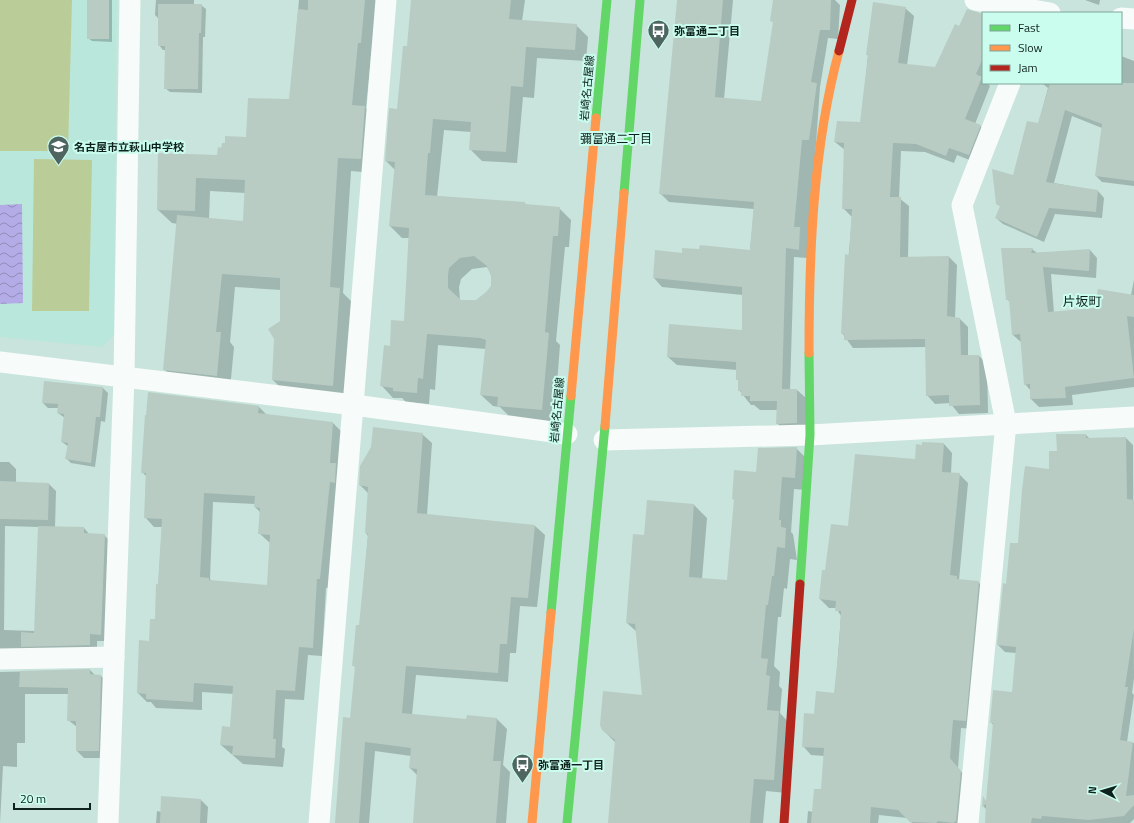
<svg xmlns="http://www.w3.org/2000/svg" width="1134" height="823" viewBox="0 0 1134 823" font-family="'Titillium Web','Noto Sans JP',sans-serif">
<defs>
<pattern id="water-waves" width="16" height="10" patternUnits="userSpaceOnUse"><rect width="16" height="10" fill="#b4ace6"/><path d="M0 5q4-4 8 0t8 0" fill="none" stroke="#918cba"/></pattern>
</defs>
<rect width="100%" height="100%" fill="#c8e4dc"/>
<path fill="#bae7db" d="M0,0H117L114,334L103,347L0,337Z"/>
<g fill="#bacd98">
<path d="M0,0H72L68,151H0Z"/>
<path d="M34,159L92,160L89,311H32Z"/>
</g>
<path fill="url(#water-waves)" d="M22,204L23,303L0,304V205Z"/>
<g fill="#0003" fill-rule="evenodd">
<path d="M88,0H112V42L92,41L88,38Z"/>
<path d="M156,0H194V5H201L206,9L205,37H203L202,93L170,92L165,88L166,50H163L159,45V19L155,15Z"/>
<path d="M299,0H379L371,56L366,108L379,121L374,173L351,171L343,293L353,303L346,399L287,394L273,380L280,322L281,290L235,287L230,342L234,347L230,389L177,383L164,369L178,224L172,223L158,210L218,156L222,149L247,138L290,101ZM210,191L246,193L244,222L209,219Z"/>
<path d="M412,0H525L522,21L576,25L588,37L586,61L537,58L534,98L523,97L517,163L482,161L470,149L471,132L444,130L437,197L525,203L527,206L559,208L571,220L569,247H565L556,341L560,345L554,422L510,417L500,407L493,406L481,395L486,349L438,345L435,390L430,389L429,404L406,402L402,398H393L382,386L405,322L409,238H402L390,226L395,170L386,161L398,110L408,47ZM487,267L492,276V286L487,293L476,301H460L459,287L461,279L472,269Z"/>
<path d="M678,0H733L724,99L762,102L774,24L772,21L774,0H835L840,5L838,39L828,38L820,87L808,258L794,257L790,390H797L806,398V432H786L777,423L778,410H760L754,405H751L739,390L737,370L677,365L668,357L743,331V295L662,287L654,278L683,254L750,251L754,209L669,202L660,193Z"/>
<path d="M1085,0H1100L1099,5Z"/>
<path d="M905,8L914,16L907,65L935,68L960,27L983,15V83H987L990,86L975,124L980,126L988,134L977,163L957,155L954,163L925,152L901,151L899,198L909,206L908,258L949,257L957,265L955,318L960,319L968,327V356H979L987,364L988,413L959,414L950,403L935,404L927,395L926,347L853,348L842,333L852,217L843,208L845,150L835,142L861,123L868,56L867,54Z"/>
<path d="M1121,56L1134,61V186L1102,182L1096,176L1102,128L1072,116L1054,183L1098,191L1104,198L1102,218L1055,214L1044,242L1003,224L996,218L1001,207L997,204L1014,176L1038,125L1048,88L1042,83H1121Z"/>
<path d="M1032,249L1037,253L1090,250L1097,258L1096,278L1051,274L1054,313L1096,309L1131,295L1134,280V387L1072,395L1073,405L1039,407L1031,399V391L1025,384L1021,342L1013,335L1010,302L1007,299Z"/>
<path d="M103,388L108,393L105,422L101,421L95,467L71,463L66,458L69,447L62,442L65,418L58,413L59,408H48L43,403Z"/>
<path d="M258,406L267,415L333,423L342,432L329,588H326L322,656L308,655L304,700L285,699L282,747L285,749L283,767L243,764L221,745L231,728L234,694L202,692V710L156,708L151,702H147L138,693L156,620L162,527H154L145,517L146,476L142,472ZM213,502L255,504V507L260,512L259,533L270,543L268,586L212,581L210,579Z"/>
<path d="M422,434L432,443L427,515L535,526L545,535L537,607L520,606L516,653H510L508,682L416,675L412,715L467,720L468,716L497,719L507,729L503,765L510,772L506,823H414L418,776L410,768L411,756L375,751L369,823H336L351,719L356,668L353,665L360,626L368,536L366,533L369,494L360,485Z"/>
<path d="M1086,435L1090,439L1126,438L1133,445L1134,678L1132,693L1134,695L1127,742L1134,743V819L1130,823H989L987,810L983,806L987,802L994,726L991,722L1013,694L1016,653L1005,652L998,645L1007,585L1019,544L1058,452Z"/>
<path d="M923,443L944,444L952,453L951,473L959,474L968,483L959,580L978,582L987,590L974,729L961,728L958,768L969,781L965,823H912L907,818L879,815L878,823H807L808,811L813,812L822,791L825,756L811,755L803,746L835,694L841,616L836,608H829L820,599L826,572L849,527L916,461Z"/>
<path d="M796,448L809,461L807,490L794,489L791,532L793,534L797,560L790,559L787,589L784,588L781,617H778L774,666L780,672L779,686L782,689L780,713L791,725L787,793L766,791L763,823H609L616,743L603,730L643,696L637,632L627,623L645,536L648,502L694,505L707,518L702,579L728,581L735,500L733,499L757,473Z"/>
<path d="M0,462H9L16,469V483L49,484L56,491L55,527L84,528L90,535H104L111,542L108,641H97V652L0,656ZM5,526L39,527L35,631L4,630Z"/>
<path d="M90,670L95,675L101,676L108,683L105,758H84L77,751V727L68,720L69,694H25V743H17V767L3,766L0,823V672Z"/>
<path d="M162,797L201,800L208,807L207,823H156L157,811L161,812Z"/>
</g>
<g fill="#b8ccc4" fill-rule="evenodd">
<rect x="87" y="0" width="22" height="39"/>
<path d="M308,0H365L361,43H358L352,105L365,106L361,159L338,158L330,287L340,288L333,386L272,380L274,339L268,329L280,321V278L222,274L216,332H221L217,376L163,370L177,215L243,221L245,180L196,178L195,211L157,210L158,153L217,155L218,147L221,148L222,143H225V136L246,137L248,98L289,99L298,9L308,10Z"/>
<path d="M411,0H511L509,19L577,24L575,50L526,47L523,87L511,86L506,152L469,150L471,122L433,119L430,153H428L425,195L525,202V204L560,207L558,236H553L545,332L549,333L542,410L497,406L498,397L480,395L486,340L480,338L427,334L423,379L418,378L417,393L393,391V388L380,386L384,345L390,346L391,320L404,321L409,228L389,226L395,162L385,161L389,108L397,109L403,46H407ZM474,256L487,266L491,276V286L486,292L476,300H461L448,288V275L449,268L460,258Z"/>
<path d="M677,0H723L715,97L761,101L773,22L770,21L773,0H831L830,30H820L811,82L817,83L809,140H802L794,227H800L799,250L786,248L782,389H797V423L776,424L777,401H750V396H741V391H738V380H736V362L667,357L669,324L742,330V287L653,278L655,250L682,253V248L699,249L700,245L750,250L754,202L659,194Z"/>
<path d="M873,2L906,7L898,63L935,67L955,24L959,26L967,9L983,14V58L976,74L982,77L965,119L981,125L969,155L949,148L946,156L916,144L893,143L890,197H901L900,257L949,256L947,316L960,318L961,355H979L980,405L949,406V395L926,396L925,339L844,340V334H841L845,254L849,255L852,209H842L844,143L834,142L837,121L860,122L868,55H866Z"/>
<path d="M158,4H202L201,33H199L198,89H164L165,46H158Z"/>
<path d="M1050,83H1134V181L1095,176L1102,124L1065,110L1046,182L1098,190L1096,212L1049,208L1037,237L995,218L1000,206L996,204L992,169L1013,175L1027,121L1038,123Z"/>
<path d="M1001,248H1033L1031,253L1090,249L1089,271L1043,267L1048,312L1095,308L1098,289L1134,295V317L1127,316L1134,378L1065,387L1066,398L1030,399V384L1024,385L1020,334L1012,335L1009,300H1006Z"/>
<path d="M44,381L103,387L100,417H96L91,463L65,459L68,443L61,442L64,414L57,413L58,404L42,403Z"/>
<path d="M148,392L259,406L258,413L333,422L330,463H336L335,483L330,482L320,579H317L313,648L299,647L295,691L276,690L273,739H276L275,758L232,755L233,746L220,745L222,726L230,727L233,686L194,683L193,702L146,699V694L137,693L139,640L149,641L150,619H155L156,584H158L162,519L144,518L146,473H141L145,415H146ZM204,493L255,496L254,507L260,508L258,534L270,535L267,585L209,580V578L200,577Z"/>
<path d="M373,427L423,433L417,513L535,525L528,598L511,597L507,644H500L498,673L406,666L402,713L466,719L467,715L497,718L493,761H501L496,823H413L417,769L409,768L411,748L365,742L359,823H335L343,717L350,718L355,666H352L356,625H359L368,534L365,533L368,487L359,485L360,466L371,447Z"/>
<path d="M1056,434H1086V438L1126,437L1127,499L1134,500V628L1125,687H1128L1120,740L1133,742L1126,796L1134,795V805L1124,816L1089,820L1042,816L1041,819L1032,818L1031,823H985L986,804L982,807L983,796L986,801L993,723H990L993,690L1012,692L1016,647L997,645L1003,583L1006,584L1010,543H1018L1022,490L1025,466L1049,469V451H1057Z"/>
<path d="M922,442L944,443L942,472L960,473L950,575L957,576V579L979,581L966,721L953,720L950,758L961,771L956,821L953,823L938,821L936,823L910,822L898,810L871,807L870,823H811L814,789H821L824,748L802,747L804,713L814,714L816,691L834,693L839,646L841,611H835L836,601L819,599L822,570H825L831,524L848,526L855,454L915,459L916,444L922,445Z"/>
<path d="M797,447L795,478L782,477L779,520H781V527L786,528L785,548L777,547L774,576H772L768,605H766L761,658L768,659L766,675L770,676L767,710L779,711L774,780L754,779L750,823H608L615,740L602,730L600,725L603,691L642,695L635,624L626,623L633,534L644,535L647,500L694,504L689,577L727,580L734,499H732L734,470L756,472L758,448Z"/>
<path d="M0,481L49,483L48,520L0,519Z"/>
<path d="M38,526L84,527V533L105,534L101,635L90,634V645L21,647V632L34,633Z"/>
<path d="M90,669V674L101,675L99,751H76V721H67L68,688L19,687L20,671Z"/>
<path d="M161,796L201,799L200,823H160Z"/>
</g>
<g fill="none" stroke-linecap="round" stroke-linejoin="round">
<g stroke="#f7fbfa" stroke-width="21">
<path d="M975,0L1050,13"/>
<path d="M1121,18L1134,19"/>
<path d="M0,362L354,405L567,434"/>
<path d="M604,440L810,435L1134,417"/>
<path d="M0,659L114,657"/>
<path d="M108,823L124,377L130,0"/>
<path d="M319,823L386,0"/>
<path d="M968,823L1006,423L962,205L1010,83"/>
</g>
<g stroke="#63d668" stroke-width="9">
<path d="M596,118L607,0"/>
<path d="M624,193L640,0"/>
<path d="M800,584L810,435L809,353"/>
<path d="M551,613L571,396"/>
<path d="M567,823L605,426"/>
</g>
<g stroke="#ff974d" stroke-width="9">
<path d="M809,353C809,252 813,148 839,51"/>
<path d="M571,396L596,118"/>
<path d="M605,426L624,193"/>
<path d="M532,823L551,613"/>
</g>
<g stroke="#b3261e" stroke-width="9">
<path d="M839,51L852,0"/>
<path d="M784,823L800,584"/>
</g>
</g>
<defs>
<symbol id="bus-pin" viewBox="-11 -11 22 30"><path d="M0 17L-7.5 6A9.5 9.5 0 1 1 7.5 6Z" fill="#4f6560" stroke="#cafdee"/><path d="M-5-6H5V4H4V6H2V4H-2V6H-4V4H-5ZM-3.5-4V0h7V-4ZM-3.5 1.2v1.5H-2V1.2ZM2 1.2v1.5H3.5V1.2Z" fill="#fff"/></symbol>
<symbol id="school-pin" viewBox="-11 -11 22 30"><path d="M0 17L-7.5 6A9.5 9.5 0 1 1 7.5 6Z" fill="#4f6560" stroke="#cafdee"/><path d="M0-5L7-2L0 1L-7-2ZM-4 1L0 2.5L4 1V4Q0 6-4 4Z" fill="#fff"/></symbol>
</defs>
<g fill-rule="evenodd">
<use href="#bus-pin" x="646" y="18" width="25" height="34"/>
<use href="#school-pin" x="46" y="134" width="25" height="34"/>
<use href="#bus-pin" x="510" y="752" width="25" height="34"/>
</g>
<g text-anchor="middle" stroke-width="4" stroke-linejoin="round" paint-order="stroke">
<g font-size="11" font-weight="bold" fill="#0e211d" stroke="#cafdee" text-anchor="start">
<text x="674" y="35">弥富通二丁目</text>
<text x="74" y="151">名古屋市立萩山中学校</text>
<text x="538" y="769">弥富通一丁目</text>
</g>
<g font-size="11" fill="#0e211d" stroke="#cafdee">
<text transform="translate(587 88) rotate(-85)" y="4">岩崎名古屋線</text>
<text transform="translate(557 410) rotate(-85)" y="4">岩崎名古屋線</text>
</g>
<g font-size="12" fill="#0e211d" stroke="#cafdee">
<text x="616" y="143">彌富通二丁目</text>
</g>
<g font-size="13" fill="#0e211d" stroke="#cafdee">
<text x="1082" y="306">片坂町</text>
</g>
</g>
<rect x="982" y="12" width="140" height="72" fill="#cafdee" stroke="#7fa59a"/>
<rect x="990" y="25" width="20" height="6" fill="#63d668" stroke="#7fa59a"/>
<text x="1018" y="32" font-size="12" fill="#0e211d">Fast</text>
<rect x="990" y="45" width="20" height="6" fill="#ff974d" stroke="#7fa59a"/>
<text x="1018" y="52" font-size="12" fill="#0e211d">Slow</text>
<rect x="990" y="65" width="20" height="6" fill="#b3261e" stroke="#7fa59a"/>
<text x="1018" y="72" font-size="12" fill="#0e211d">Jam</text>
<g transform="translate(1102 791) rotate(275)" stroke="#cafdee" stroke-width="3" paint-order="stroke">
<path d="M0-3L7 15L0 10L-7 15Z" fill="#0e211d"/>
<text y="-6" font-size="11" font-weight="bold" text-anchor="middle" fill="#0e211d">N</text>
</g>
<path d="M14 803v6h76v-6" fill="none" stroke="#0e211d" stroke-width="2"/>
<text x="20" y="803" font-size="12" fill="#0e211d" stroke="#cafdee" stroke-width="3" paint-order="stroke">20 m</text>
</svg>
